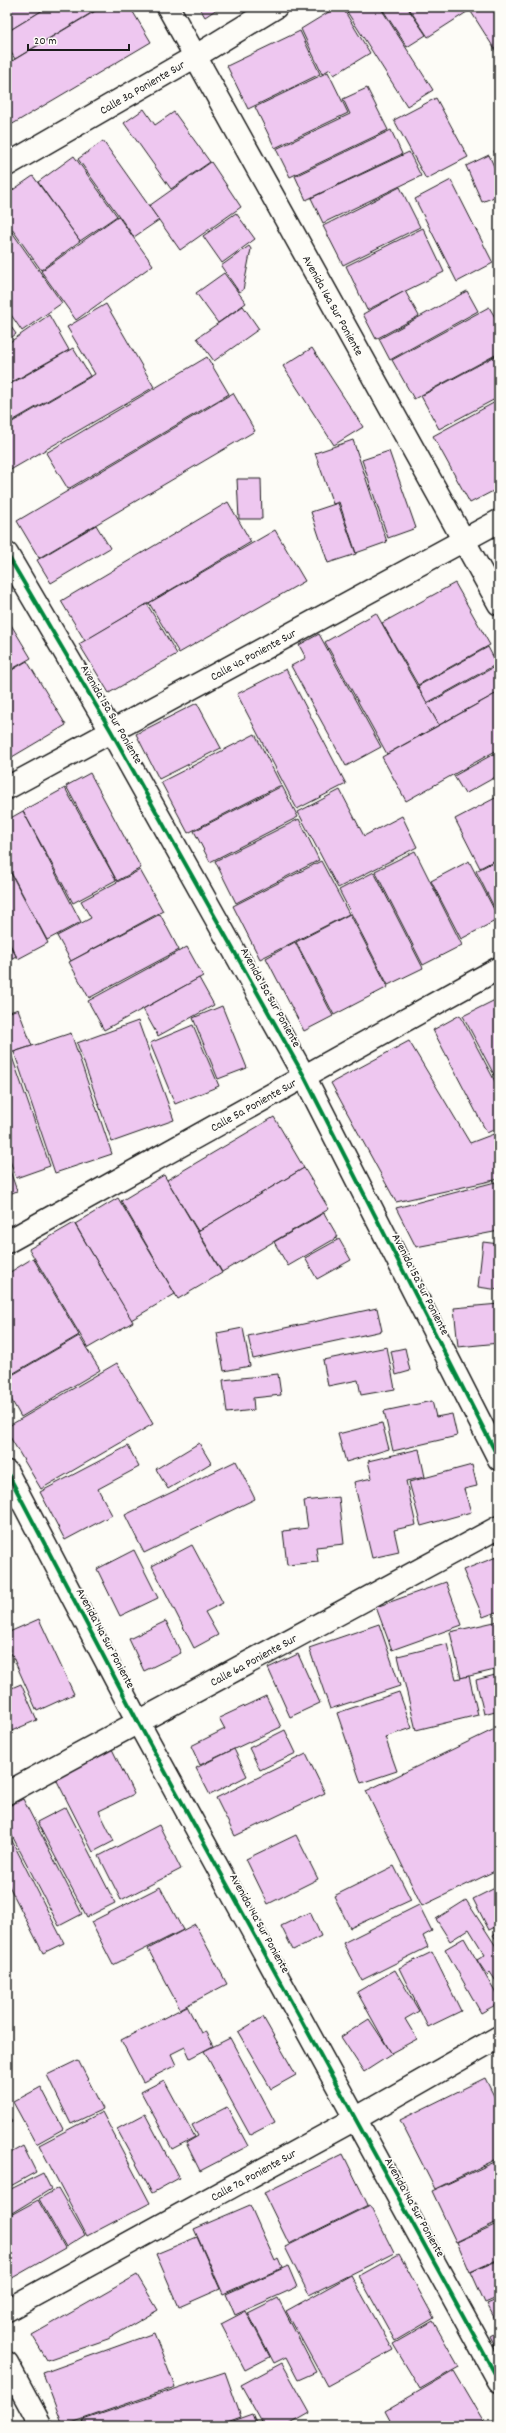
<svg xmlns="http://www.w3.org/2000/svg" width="506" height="2433" viewBox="0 0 506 2433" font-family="Dekko,sans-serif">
<rect width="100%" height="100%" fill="#fdfcf7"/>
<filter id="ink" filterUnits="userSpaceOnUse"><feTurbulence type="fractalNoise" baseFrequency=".025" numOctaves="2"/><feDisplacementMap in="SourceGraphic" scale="8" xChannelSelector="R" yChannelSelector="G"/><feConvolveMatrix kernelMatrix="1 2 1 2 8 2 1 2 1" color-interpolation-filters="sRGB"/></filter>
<g filter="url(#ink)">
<g fill="#eec7f0" stroke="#1c1c1c">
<path d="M7,7H48L7,32Z"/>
<path d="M48,7H101L15,59L7,46V32Z"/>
<path d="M102,7H130L151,42L11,125L7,119V64Z"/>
<path d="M199,7H220L205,17Z"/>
<path d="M337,7H342L370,53L334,75L330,69L322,74L301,29Z"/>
<path d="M344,7H380L433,90L407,106Z"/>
<path d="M381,7H407L426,35L407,47Z"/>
<path d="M408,7H467L470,10L428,37Z"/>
<path d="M468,7H499V56Z"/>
<path d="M300,31L320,74L248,109L227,66Z"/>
<path d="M328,72L348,113L275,148L255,107Z"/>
<path d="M367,88L388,130L290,177L276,149L350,114L343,99Z"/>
<path d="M436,98L468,157L426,179L394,120Z"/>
<path d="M144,109L155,125L174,112L210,162L171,189L124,123Z"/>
<path d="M391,130L402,154L306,200L295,176Z"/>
<path d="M103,141L159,220L134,237L78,159Z"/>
<path d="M499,149V162L494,151Z"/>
<path d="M409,152L421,176L323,223L311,198Z"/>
<path d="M489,155L499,178V195L482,202L466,166Z"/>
<path d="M74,156L117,216L80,241L38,182Z"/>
<path d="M211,162L241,207L180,250L149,206Z"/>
<path d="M33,176L80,241L41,270L7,222V194Z"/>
<path d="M451,180L493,263L457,282L415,199Z"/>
<path d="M400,187L420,227L343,265L323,226Z"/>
<path d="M236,213L255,239L222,263L203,236Z"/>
<path d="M118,216L153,265L76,320L41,271Z"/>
<path d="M7,225L62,303L22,331L7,309Z"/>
<path d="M423,228L444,272L367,310L346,266Z"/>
<path d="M249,246L251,249L243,290L239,292L221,266Z"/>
<path d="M224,273L246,303L218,323L196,293Z"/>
<path d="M405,291L419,316L376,339L363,314Z"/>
<path d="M467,291L478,311L390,360L379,339Z"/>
<path d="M106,304L154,387L7,472V425L95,374L67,327Z"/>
<path d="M243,306L259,329L214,361L197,338Z"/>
<path d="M489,307L499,324V353L414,399L392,360Z"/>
<path d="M49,315L69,350L7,385V344Z"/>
<path d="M7,321L16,334L7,341Z"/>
<path d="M73,348L90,376L7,424V386Z"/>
<path d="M312,348L363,427L334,445L283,366Z"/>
<path d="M499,354V397L439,429L421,396Z"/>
<path d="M207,357L229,394L68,489L46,453Z"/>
<path d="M233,393L255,431L39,558L17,521Z"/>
<path d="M499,400V488L470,503L433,436Z"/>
<path d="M353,440L387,542L356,553L339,502L333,504L315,453Z"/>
<path d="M389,451L416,528L388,538L362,460Z"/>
<path d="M237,479H261L262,519H239Z"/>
<path d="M228,502L251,542L85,641L61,601Z"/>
<path d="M338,503L356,554L328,563L311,512Z"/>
<path d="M96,525L110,548L51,583L37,560Z"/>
<path d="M275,530L305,581L179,653L149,603Z"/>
<path d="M455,583L490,645L418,685L382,623Z"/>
<path d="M147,604L177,654L109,693L79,644Z"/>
<path d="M376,613L439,725L387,754L325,642Z"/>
<path d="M7,618L31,658L7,672Z"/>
<path d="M319,634L381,747L346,766L291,666L306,658L299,645Z"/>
<path d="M488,647L497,664L427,703L418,686Z"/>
<path d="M27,661L66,725L7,760V673Z"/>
<path d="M496,666L499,672V692L439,725L427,704Z"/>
<path d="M286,669L346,784L297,809L237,694Z"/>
<path d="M499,692V749L406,801L382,757Z"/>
<path d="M197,703L221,748L159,779L136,734Z"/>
<path d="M255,734L281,785L188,833L161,782Z"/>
<path d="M499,751V775L465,794L454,776Z"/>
<path d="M90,773L141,868L117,881L66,786Z"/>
<path d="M282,786L298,817L210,862L194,831Z"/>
<path d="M65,788L116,880L73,903L23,811Z"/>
<path d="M340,790L364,836L402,816L417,847L338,888L298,812Z"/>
<path d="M499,796V858L480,868L455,819Z"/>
<path d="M23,811L81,922L47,940L7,865V820Z"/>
<path d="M299,819L319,860L236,903L215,861Z"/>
<path d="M415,851L462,945L423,965L375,871Z"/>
<path d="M499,859V917L476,871Z"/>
<path d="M321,861L349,914L260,959L233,906Z"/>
<path d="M469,861L499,919L461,939L431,881Z"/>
<path d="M7,866L48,943L18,959L7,939Z"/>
<path d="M140,870L163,911L71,961L57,936L91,918L81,901Z"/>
<path d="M374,872L423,968L388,985L339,890Z"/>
<path d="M160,914L179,950L89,998L69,962Z"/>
<path d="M350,914L388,987L334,1015L296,942Z"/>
<path d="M7,940L16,956L7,961Z"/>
<path d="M295,942L333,1016L304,1031L266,958Z"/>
<path d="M187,947L203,976L104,1030L88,1001Z"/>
<path d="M199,978L214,1005L158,1036L143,1009Z"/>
<path d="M499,998V1084L463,1016Z"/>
<path d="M222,1006L247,1068L218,1079L193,1018Z"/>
<path d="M18,1009L32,1046L7,1054V1013Z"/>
<path d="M460,1015L499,1089V1127L487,1133L433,1030Z"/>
<path d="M138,1021L174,1120L112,1142L77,1043Z"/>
<path d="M193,1025L219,1086L175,1104L150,1043Z"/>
<path d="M71,1033L112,1154L55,1173L14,1052Z"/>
<path d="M409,1041L470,1143L499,1132V1179L396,1202L331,1083Z"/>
<path d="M11,1054L50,1166L16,1178L7,1152V1056Z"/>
<path d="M274,1117L304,1168L198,1231L167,1180Z"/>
<path d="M7,1162L17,1191L7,1195Z"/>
<path d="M304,1168L329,1209L222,1272L198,1231Z"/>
<path d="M164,1175L222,1273L178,1299L121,1201Z"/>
<path d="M499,1181V1231L416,1247L396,1208Z"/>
<path d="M118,1198L175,1294L131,1320L75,1224Z"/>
<path d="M324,1213L338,1237L288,1266L274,1242Z"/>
<path d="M74,1223L133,1322L88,1348L29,1249Z"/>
<path d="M339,1239L351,1260L317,1279L305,1258Z"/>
<path d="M483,1242L499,1244V1290L478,1287Z"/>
<path d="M33,1258L79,1335L7,1377V1274Z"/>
<path d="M499,1304V1343L458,1347L454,1308Z"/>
<path d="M377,1308L382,1331L253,1359L248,1336Z"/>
<path d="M243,1328L250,1366L224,1371L217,1333Z"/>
<path d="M79,1336L100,1370L21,1417L7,1392V1378Z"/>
<path d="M387,1347L395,1389L361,1395L358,1380L328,1386L323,1360Z"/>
<path d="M405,1348L410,1371L396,1375L391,1351Z"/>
<path d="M117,1363L153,1424L41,1489L7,1432V1427Z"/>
<path d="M278,1374L281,1395L253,1398L254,1410L227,1413L223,1380Z"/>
<path d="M432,1401L436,1417L452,1414L457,1436L393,1451L384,1411Z"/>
<path d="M382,1423L389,1449L346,1462L338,1434Z"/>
<path d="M199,1443L211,1463L168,1489L156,1469Z"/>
<path d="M128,1446L139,1467L98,1489L112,1515L65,1540L40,1492Z"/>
<path d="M419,1449L425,1477L406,1481L416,1525L394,1530L399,1552L372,1558L354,1482L372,1478L368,1461Z"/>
<path d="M236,1461L255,1499L144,1553L125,1515Z"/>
<path d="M472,1465L477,1486L464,1489L471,1512L421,1526L409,1482Z"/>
<path d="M339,1497L344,1544L316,1547L318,1562L287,1565L283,1531L308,1528L304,1501Z"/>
<path d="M192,1545L223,1603L205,1612L218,1635L194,1648L152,1566Z"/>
<path d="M134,1550L158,1598L120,1616L97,1569Z"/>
<path d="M499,1556V1611L483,1617L463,1570Z"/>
<path d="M446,1582L462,1625L392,1650L376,1607Z"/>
<path d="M39,1619L74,1694L37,1711L7,1644V1633Z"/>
<path d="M166,1621L181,1653L144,1671L129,1639Z"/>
<path d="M499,1621V1669L461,1678L450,1632Z"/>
<path d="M379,1624L400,1686L330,1709L309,1648Z"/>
<path d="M447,1644L456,1679L469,1676L478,1715L416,1730L398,1656Z"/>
<path d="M298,1654L320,1703L290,1717L268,1668Z"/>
<path d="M499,1674V1710L484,1714L476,1680Z"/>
<path d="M21,1684L37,1720L7,1733V1690Z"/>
<path d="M399,1692L412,1728L385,1737L397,1771L361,1783L337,1713Z"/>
<path d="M266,1696L281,1727L200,1765L191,1746L225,1729L219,1718Z"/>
<path d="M499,1727V1869L422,1906L366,1791Z"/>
<path d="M285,1730L296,1753L260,1770L249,1748Z"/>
<path d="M112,1749L134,1794L99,1811L114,1841L93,1852L55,1777Z"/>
<path d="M234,1749L247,1776L210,1795L196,1768Z"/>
<path d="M306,1754L325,1793L235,1836L216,1798Z"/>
<path d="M23,1799L82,1914L59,1926L7,1826V1807Z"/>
<path d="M66,1807L115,1903L87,1917L37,1822Z"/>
<path d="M159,1825L181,1869L121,1900L99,1856Z"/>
<path d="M7,1831L64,1943L43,1953L7,1882Z"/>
<path d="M296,1835L318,1879L268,1904L246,1859Z"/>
<path d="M394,1866L411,1900L350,1928L334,1896Z"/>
<path d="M499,1886V1925L489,1930L473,1899Z"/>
<path d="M160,1887L183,1930L113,1965L91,1922Z"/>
<path d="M466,1900L499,1951V1986L490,1972L487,1975L477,1960L485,1955L469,1929L450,1941L436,1919Z"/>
<path d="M419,1905L432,1931L423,1936L428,1947L362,1980L343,1943Z"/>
<path d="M310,1912L321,1936L293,1950L281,1926Z"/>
<path d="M195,1924L227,1984L180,2009L148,1949Z"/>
<path d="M499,1932V1944L493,1935Z"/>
<path d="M464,1938L499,1999V2003L481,2013L445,1949Z"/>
<path d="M432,1952L461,2011L428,2027L399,1968Z"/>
<path d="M395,1970L419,2011L405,2019L417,2039L391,2053L357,1992Z"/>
<path d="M187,2006L201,2033L205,2031L213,2046L190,2058L185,2047L171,2054L176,2065L143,2082L121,2040Z"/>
<path d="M263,2017L296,2075L271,2089L238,2032Z"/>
<path d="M369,2019L392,2054L364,2072L341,2037Z"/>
<path d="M230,2038L275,2122L250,2135L204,2051Z"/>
<path d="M78,2060L103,2109L71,2124L47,2075Z"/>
<path d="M485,2078L499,2106V2158L435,2189L400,2120Z"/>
<path d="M164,2080L195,2137L172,2149L141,2092Z"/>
<path d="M41,2087L63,2129L36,2144L13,2102Z"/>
<path d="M227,2107L248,2146L200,2171L186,2143L198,2136L192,2125Z"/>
<path d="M102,2112L150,2203L87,2236L39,2145Z"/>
<path d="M7,2113L12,2122L7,2125Z"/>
<path d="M145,2114L179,2178L152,2193L117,2129Z"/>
<path d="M23,2146L36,2172L7,2188V2155Z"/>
<path d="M343,2154L368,2205L289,2244L264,2193Z"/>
<path d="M499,2160V2221L456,2242L432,2191Z"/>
<path d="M43,2173L51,2189L7,2216V2191Z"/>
<path d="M58,2188L85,2235L66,2247L39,2199Z"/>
<path d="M38,2200L65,2248L7,2281L9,2256L7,2217Z"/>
<path d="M250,2205L275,2261L278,2259L282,2268L223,2294L194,2229Z"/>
<path d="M370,2205L394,2253L309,2295L285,2247Z"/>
<path d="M499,2223V2259L470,2272L457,2242Z"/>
<path d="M197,2237L220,2289L179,2307L156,2254Z"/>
<path d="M399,2254L434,2318L395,2341L359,2276Z"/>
<path d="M499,2260V2297L485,2303L471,2272Z"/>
<path d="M288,2266L297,2287L235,2315L226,2294Z"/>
<path d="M137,2275L158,2310L108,2339L47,2360L32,2335Z"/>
<path d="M351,2275L393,2350L327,2386L286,2311Z"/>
<path d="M278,2298L316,2372L298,2380L286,2357L274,2363L248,2313Z"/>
<path d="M499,2299V2327L487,2304Z"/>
<path d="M246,2311L270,2357L245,2370L221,2324Z"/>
<path d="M433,2321L459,2367L420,2389L393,2344Z"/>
<path d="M499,2331V2353L490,2336Z"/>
<path d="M154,2333L175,2387L63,2426L43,2373Z"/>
<path d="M282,2363L310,2413L287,2426H264L241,2385Z"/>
<path d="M454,2371L484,2422L477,2426H393L385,2411Z"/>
<path d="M225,2372L241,2417L216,2426H85L83,2420Z"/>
<path d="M253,2414L258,2426H219Z"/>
</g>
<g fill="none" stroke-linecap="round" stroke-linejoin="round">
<defs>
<g id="minor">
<path id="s1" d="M168,7L499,604"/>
<path id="s2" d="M7,165L196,56L276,7"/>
<path d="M7,554L111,731L304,1076L499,1459"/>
<path id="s3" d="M7,788L499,521"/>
<path id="s4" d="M7,1242L499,968"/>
<path d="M7,1472L138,1722L499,2381"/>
<path id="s5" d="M7,1793L499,1527"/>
<path id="s6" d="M7,2310L355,2119L499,2037"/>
<path d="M7,2363L41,2426"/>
</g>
</defs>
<use href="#minor" stroke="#1c1c1c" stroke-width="25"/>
<use href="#minor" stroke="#fdfcf7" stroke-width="22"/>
<defs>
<g id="cycleway">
<path d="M7,554L111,731L304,1076L499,1459"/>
<path d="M7,1472L138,1722L499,2381"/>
</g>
</defs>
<use href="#cycleway" stroke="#fdfcf7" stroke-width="6"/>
<use href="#cycleway" stroke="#00873e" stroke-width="4"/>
</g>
</g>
<g text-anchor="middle" stroke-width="3.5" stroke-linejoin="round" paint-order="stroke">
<g font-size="12" fill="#1c1c1c" stroke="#fdfcf7">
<text dy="4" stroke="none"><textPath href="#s2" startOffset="156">Calle 3a Poniente Sur</textPath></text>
<text dy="4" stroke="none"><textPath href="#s1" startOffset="341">Avenida 16a Sur Poniente</textPath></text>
<text dy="4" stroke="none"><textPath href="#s3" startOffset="280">Calle 4a Poniente Sur</textPath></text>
<text transform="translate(112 714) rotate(60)" y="4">Avenida 15a Sur Poniente</text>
<text transform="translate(271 997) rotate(61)" y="4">Avenida 15a Sur Poniente</text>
<text dy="4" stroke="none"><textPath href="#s4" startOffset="282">Calle 5a Poniente Sur</textPath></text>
<text transform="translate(421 1284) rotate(63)" y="4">Avenida 15a Sur Poniente</text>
<text transform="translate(106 1638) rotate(62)" y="4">Avenida 14a Sur Poniente</text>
<text dy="4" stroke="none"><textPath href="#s5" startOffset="280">Calle 6a Poniente Sur</textPath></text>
<text transform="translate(260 1923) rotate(61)" y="4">Avenida 14a Sur Poniente</text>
<text dy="4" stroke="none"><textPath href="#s6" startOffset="281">Calle 7a Poniente Sur</textPath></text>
<text transform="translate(415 2207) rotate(61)" y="4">Avenida 14a Sur Poniente</text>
</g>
</g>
<rect width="506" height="2433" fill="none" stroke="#fdfcf7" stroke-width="24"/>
<rect x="12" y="12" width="482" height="2409" fill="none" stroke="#1c1c1c" stroke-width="1.5" filter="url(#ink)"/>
<path d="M28 44v6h101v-6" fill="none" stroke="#1c1c1c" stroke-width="2"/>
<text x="34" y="44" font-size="12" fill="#1c1c1c" stroke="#fdfcf7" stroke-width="3" paint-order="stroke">20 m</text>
</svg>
